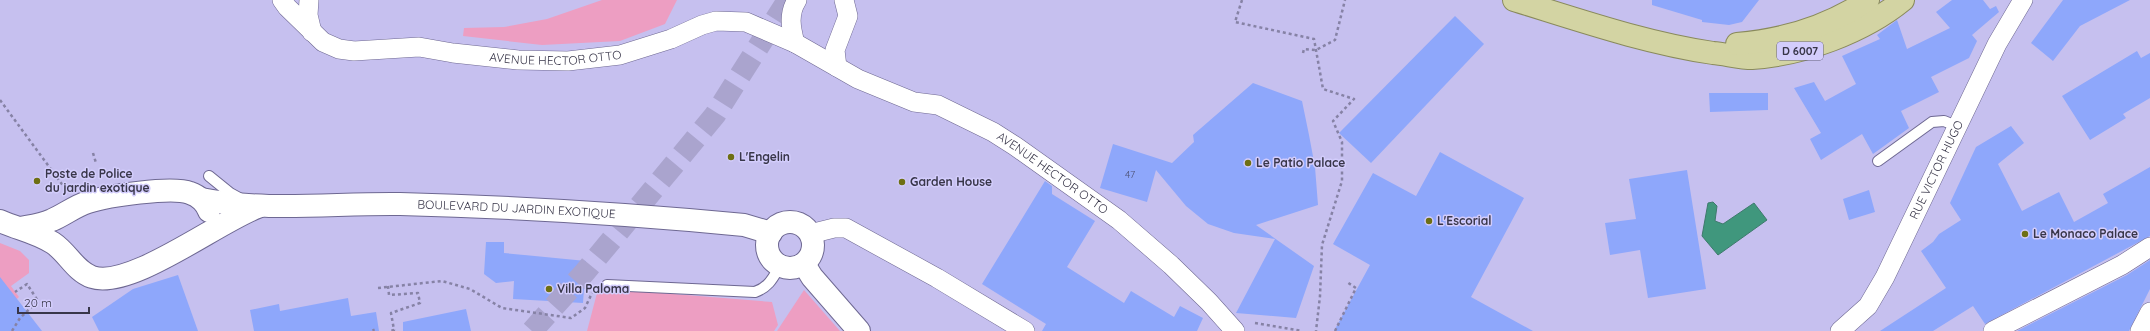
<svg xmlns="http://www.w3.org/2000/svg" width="2150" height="331" viewBox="0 0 2150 331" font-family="Quicksand,sans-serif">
<rect width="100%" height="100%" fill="#c6c0ef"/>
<g fill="#ed9ec2">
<path d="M602,0H677L665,24L620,41L542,45L463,36L464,28L504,27L547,19Z"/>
<path d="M0,243L20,251L29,260V273L11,286L19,297L10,305L0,331Z"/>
<path d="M599,288L772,302L778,325L774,331H587L597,293Z"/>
<path d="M804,290L840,331H777Z"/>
</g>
<path fill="#40977d" stroke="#3e7a6d" d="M1713,202L1717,206L1715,221L1723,224L1754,203L1767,220L1718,255L1702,236L1708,203Z"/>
<g fill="#8ea7fb">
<path d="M1652,0H1759L1742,22L1729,25L1702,22V20L1652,5Z"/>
<path d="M1952,0H1983L1990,9L1996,6L1999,12L1972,35L1977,41L1969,58L1931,77L1939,92L1901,111L1909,128L1873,154L1862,134L1821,160L1810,139L1821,133L1794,88L1814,82L1825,101L1856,84L1842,56L1880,39L1877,35L1897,20L1907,49L1950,28L1936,12Z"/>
<path d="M2063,0H2130L2080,26L2053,61L2031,43Z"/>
<path d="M1455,16L1484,44L1371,163L1339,133Z"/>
<path d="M2137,51L2141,58L2150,53V98L2123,114L2126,118L2090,140L2062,96Z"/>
<path d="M1253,83L1302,101L1309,135L1315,167L1318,205L1256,225L1314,266L1296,318L1236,313L1275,239L1234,233L1208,224L1186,206L1156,170L1147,202L1100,188L1113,144L1172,163L1194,142L1193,135Z"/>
<path d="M1709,93H1768V110L1710,112Z"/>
<path d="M2011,126L2024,143L1998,164L2022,211L2059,192L2074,222L2108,203L2103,194L2150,167V236L1985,324L1973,306L1933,331H1880L1946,288L1921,251L1933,242L1939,234L1961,220L1950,203L1976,147Z"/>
<path d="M1440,152L1524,198L1471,297L1533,331H1334L1370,265L1333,244L1373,173L1416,196Z"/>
<path d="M1687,170L1706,289L1648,298L1640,250L1610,255L1605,223L1636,219L1629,179Z"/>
<path d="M1045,181L1052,186V194L1095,221L1067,267L1124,303L1131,291L1174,317L1180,306L1203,318L1197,331H1042L1046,324L982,284Z"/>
<path d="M1869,190L1875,212L1849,220L1843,199Z"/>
<path d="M486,242H504V253L586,261L583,303L513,299L514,281L496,283L484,274Z"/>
<path d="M2150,260V289L2129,331H2017L2127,275Z"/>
<path d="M178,275L198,331H99L92,317L133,289Z"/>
<path d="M0,277L42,331H0Z"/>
<path d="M348,298L351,316L376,312L379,331H254L250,310L279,304L280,311Z"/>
<path d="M466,309L471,331H403V322Z"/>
</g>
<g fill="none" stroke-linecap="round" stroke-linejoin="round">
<path stroke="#aaa4ce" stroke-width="22" stroke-dasharray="22 11" stroke-linecap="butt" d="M532,331L585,272L715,115L788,0"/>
<defs>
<g id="service">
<path d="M1878,161L1932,122L1944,121L1959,127"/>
<path d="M209,176L230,193L241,199"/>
<path d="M607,285L755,292C769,287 773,278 780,266"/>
</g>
<g id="minor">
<path id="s1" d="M282,0L287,7L323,42L339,49L354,51L419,47L453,53L518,60L568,61L620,55L671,39L702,25L716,21L746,22L795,43L858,79L914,102L938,105L993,132L1015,146L1119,220L1171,265L1209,302L1235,331"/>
<path d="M309,0L308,15L312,32"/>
<path d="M795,43C791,28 788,14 797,0"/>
<path d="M837,67L835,50L848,16L844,0"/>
<path d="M810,234L834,228H846L937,278L1025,331"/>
<path id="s2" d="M1840,331L1868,306L1885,277L1997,44L2023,0"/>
<path d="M1993,331L2122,265L2150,247"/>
<path d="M2140,331L2150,312"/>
</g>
<g id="secondary">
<path id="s3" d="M201,199C266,212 334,203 400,204C515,207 630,214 744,225L771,233"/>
<path d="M0,221C18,229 36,232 53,243C68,253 75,271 92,277C130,290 219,221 258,207"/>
<circle cx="790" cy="245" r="23"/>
<path d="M20,228C31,226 42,225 52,220C64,215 75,206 88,202C107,196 172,186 190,193C199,196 206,203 209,211"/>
<path d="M804,264L812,277L859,331"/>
</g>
<g id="primary">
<path d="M1514,0C1579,20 1645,43 1713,53C1725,54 1740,58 1752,58C1802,55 1864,32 1903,0"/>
<path d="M1737,44C1784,40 1828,27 1868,0"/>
</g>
</defs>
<use href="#service" stroke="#6e6892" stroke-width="12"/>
<use href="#minor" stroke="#6e6892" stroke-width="20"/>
<use href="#secondary" stroke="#6e6892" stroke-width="24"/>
<use href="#primary" stroke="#898a5c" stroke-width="24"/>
<g stroke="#8682a5" stroke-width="2.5" stroke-dasharray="3 3" stroke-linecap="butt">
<path d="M1242,0L1235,22L1314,39L1323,89L1354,99L1333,121L1342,142V181L1322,245L1320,296L1316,331"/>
<path d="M1303,53L1304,49L1316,50L1335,40L1345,0"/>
<path d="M0,100L64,187"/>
<path d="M93,153L96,163"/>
<path d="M388,286L389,295L418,293L420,303L391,313L394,330L390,331"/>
<path d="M378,288L442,281L470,289L502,308L571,318L585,308L592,293"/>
<path d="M1255,323L1302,331"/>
<path d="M373,329L374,331"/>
<path d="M12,331L20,318L38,301L27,284L15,292"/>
<path d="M1335,331L1356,288L1347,282"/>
</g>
<use href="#service" stroke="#fff" stroke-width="10"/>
<use href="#minor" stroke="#fff" stroke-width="19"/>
<use href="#secondary" stroke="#fff" stroke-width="22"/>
<use href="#primary" stroke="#d3d4a3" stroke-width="22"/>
</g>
<g fill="#6e6f13" stroke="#d3cdfc" stroke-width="1.5">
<circle cx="731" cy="157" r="4"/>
<circle cx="1248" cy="163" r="4"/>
<circle cx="37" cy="181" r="4"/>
<circle cx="902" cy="182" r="4"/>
<circle cx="1429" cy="221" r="4"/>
<circle cx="2025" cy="234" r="4"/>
<circle cx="549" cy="289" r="4"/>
</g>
<g text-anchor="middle" stroke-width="3" stroke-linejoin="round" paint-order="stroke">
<g font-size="10" fill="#4e5276">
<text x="1130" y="178">47</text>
</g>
<rect fill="#d3cdfc" stroke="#66637f" stroke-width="1" x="1777" y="42" width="46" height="18" rx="3"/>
<g font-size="11" font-weight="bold" fill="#383649">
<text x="1800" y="55">D 6007</text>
</g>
<g font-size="12" fill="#383649" stroke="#d3cdfc">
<text dy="4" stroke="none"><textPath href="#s1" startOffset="294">AVENUE HECTOR OTTO</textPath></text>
<text dy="4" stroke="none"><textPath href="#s2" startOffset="190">RUE VICTOR HUGO</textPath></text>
<text dy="4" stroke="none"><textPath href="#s1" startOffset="835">AVENUE HECTOR OTTO</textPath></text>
<text dy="4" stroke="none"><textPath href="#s3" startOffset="316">BOULEVARD DU JARDIN EXOTIQUE</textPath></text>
</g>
<g font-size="12" font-weight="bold" fill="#383649" stroke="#d3cdfc" text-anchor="start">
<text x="739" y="161">L'Engelin</text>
<text x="1256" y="167">Le Patio Palace</text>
<text x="45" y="178">Poste de Police<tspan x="45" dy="14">du jardin exotique</tspan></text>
<text x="910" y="186">Garden House</text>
<text x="1437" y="225">L'Escorial</text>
<text x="2033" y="238">Le Monaco Palace</text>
<text x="557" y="293">Villa Paloma</text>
</g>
</g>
<path d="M18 307v6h71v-6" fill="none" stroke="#383649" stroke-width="2"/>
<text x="24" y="307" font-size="12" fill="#383649" stroke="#d3cdfc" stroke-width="3" paint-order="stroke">20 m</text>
</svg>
